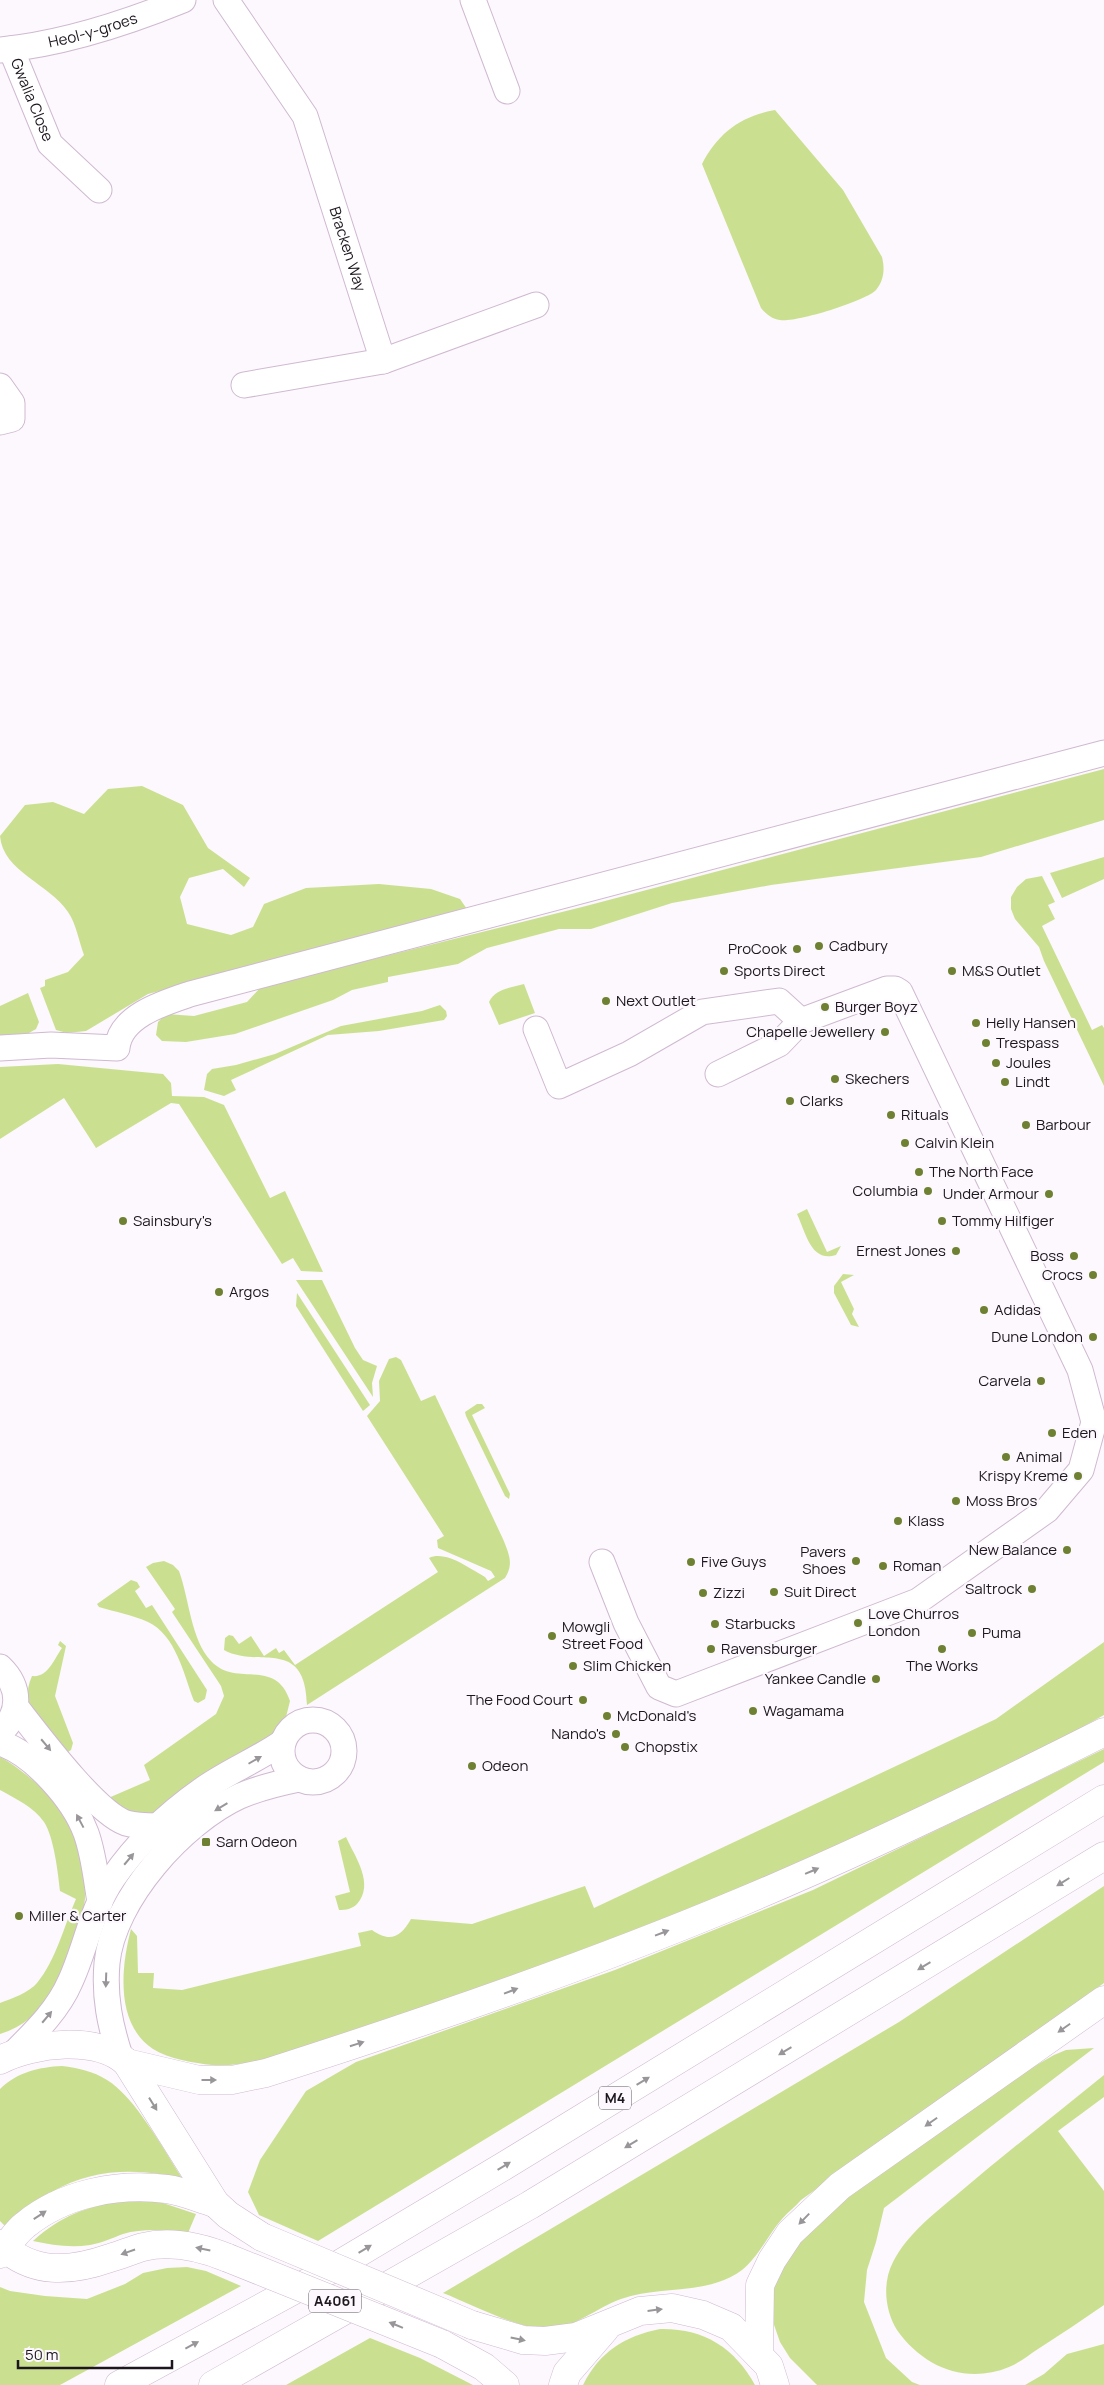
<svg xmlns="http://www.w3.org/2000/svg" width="1104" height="2385" viewBox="0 0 1104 2385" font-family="Manrope,sans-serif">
<rect width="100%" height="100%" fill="#fcf8fd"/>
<g fill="#cae090">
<path d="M775,110L843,190L882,257C885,269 884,280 876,290C866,301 795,323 780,320C772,319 766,314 761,308L702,164C718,133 741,116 775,110Z"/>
<path d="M1104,769V820L981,857L771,885L672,903L591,929H559L487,948L458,964L388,977V982L352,990L333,1000L235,1034L186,1042L162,1041L156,1035L158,1022L166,1014L194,1016L247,1002L261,987L586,906Z"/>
<path d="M142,786L183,805L208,848L250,878L244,887L223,869L189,878L180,897L187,924L231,935L253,927L264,904L306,888L379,884L431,889L460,899L469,912L148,994L86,1031L67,1033L56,1030L40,988L45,986V980L68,972L84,955C79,942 76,923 68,912C50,884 3,872 0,836L25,805L53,802L84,814L108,789Z"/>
<path d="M1104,857V879L1062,898L1050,873Z"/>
<path d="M1042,876L1055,902L1048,905L1055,919L1042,926L1092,1030L1102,1025L1104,1028V1086L1044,961L1039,947L1015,919L1011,909V897L1017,887L1026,879Z"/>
<path d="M524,984L535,1013L499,1025L489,1002C496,988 511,988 524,984Z"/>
<path d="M28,993L39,1022L36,1029L29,1033L0,1037V1006Z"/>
<path d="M440,1005L446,1011L447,1016L444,1020L379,1031L328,1035L231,1080L236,1090L224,1096L204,1090L207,1074L212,1069L236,1065L275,1054L341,1026L422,1011Z"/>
<path d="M58,1064L163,1074L171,1083L172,1096L204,1097L224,1105L270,1198L285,1191L323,1272L301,1271L293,1258L282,1264L179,1104L171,1103L96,1148L64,1098L0,1139V1067Z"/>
<path d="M807,1209L827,1252L841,1246L836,1255C811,1263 806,1233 797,1214Z"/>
<path d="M843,1274L854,1275L841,1282L854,1309L852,1314L859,1327L851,1325L834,1293V1286Z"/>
<path d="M296,1280H322L355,1348L363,1360L377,1366L372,1383L373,1397Z"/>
<path d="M297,1293L370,1405L363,1411L296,1306Z"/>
<path d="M396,1357L401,1360L421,1401L435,1395L503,1539C509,1554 514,1564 505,1578L307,1705C305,1636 258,1669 224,1650L225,1638L229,1635L233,1636L239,1644L251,1636L264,1656L276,1648L279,1653L284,1650L295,1665L438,1572L429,1558C446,1550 470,1569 485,1577L488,1581L495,1577L491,1571L438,1548L437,1540L444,1536L367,1416L380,1401L379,1381L389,1359Z"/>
<path d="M477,1404H482L485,1408L472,1415L510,1494L509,1499L505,1496L466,1416L465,1412Z"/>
<path d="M164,1561L173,1565L179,1571C189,1598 191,1640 211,1661C236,1688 275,1657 290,1701L286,1717L271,1736L151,1814L136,1816L106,1799L150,1780L144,1765L216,1714L224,1696L221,1686L172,1612L175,1609L146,1567L153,1563Z"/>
<path d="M131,1580L137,1582L140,1587L135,1591L146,1608L152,1605L207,1690L205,1699L198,1703L194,1701C184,1675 176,1635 148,1622C133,1615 115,1612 99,1607L97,1604Z"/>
<path d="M60,1641L66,1646L55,1696L73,1743L71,1750L65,1754C46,1731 17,1708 32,1676C48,1678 54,1659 62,1648L58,1645Z"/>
<path d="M1104,1642V1715L1054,1743L825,1853L561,1961L288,2054C263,2060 237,2067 212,2065C194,2063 169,2059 153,2049C115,2024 121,1967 131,1929L137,1936L138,1973H154L153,1988L182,1990L361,1946L358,1933L372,1930C390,1943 401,1937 411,1919L472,1924L585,1886L594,1908L996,1719Z"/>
<path d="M1104,1749V1762L318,2241L259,2215L248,2192L260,2160L306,2091L356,2062L615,1970L813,1890Z"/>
<path d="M0,1757C17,1765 63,1803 69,1821C77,1841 86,1877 85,1899C84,1911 77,1924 74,1936C60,1978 48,2019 0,2034V2003C11,1999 30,1992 37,1983C56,1960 64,1926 76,1899L60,1891C58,1873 54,1837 44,1822C34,1807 16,1799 0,1790Z"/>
<path d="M346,1837C355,1857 375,1884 357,1904C352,1909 346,1910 339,1910L335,1896L350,1892L338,1841Z"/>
<path d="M1104,1886V1983L801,2200C795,2207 788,2212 782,2219C768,2235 759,2256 742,2270C707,2296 660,2285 621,2299C596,2308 575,2328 547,2329C518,2329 471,2304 443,2293L899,2022Z"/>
<path d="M1094,2048L884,2208L876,2242L867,2270L864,2302L886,2358L912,2382L920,2385H817L790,2358L780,2342L772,2319L775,2277L817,2217L1014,2078L1054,2055L1066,2050Z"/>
<path d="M62,2066C78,2068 93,2071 107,2080C135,2097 164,2150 182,2178C138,2168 92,2168 52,2192C36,2202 21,2215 6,2227L0,2221V2089C17,2072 40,2067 62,2066Z"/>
<path d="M1104,2075V2097L1058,2131L1104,2191V2305C1082,2320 1060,2335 1038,2349C1029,2355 1019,2363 1009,2367C966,2385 923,2367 897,2330C885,2311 882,2283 893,2262C908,2233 935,2213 960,2192C1007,2152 1056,2114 1104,2075Z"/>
<path d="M121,2200L160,2202L196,2214L188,2233C167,2230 144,2228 123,2234C112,2238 102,2243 90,2245C70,2248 52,2245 33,2241C62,2215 85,2208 121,2200Z"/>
<path d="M187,2267L206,2271L241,2286L60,2385H0V2287L10,2291L45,2296L87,2299L125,2284L143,2273L167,2268Z"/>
<path d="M660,2329C703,2328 734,2347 755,2385H583C599,2352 625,2336 660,2329Z"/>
<path d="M370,2338L420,2358L473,2385H286Z"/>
<path d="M1104,2344V2385H1025L1044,2374L1067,2354Z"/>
</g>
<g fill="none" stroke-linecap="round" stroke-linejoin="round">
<defs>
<g id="minor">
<path id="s1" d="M226,0L305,116L383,361L536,305"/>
<path d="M473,0L507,91"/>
<path id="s2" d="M11,49L50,144L99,190"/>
<path id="s3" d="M0,50C63,44 124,24 183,0"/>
<path d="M244,385L383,361"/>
<path d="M0,386L12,403V419L0,422"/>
<path d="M536,1029L559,1086L629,1054L702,1012L779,1001L801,1021"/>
<path d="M0,1048L51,1045L117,1048C120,1016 163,1003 190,994L1104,753"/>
<path d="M602,1562L626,1623L659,1687L676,1694L918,1601L1047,1510L1081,1470L1094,1422L1080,1370L900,992L895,989H887L801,1021L779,1044L718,1074"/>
<path d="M0,1667C21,1687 21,1713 0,1733"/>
<path d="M16,1707C38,1735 95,1812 126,1823C136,1826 146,1826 157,1826"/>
<circle cx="313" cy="1751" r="31"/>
<path d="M0,1743C34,1754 74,1800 86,1833C94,1855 96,1879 100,1902"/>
<path d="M14,2053C35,2032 58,2010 70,1982C86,1948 91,1910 113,1878C137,1843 168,1814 202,1790C227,1772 257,1760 283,1742"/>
<path d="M120,2056C110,2025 104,1997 107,1963C113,1899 183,1822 240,1796C259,1788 279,1783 299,1779"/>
</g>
<g id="major">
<path d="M0,2060C33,2043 98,2035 127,2063L215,2203L228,2215L262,2237"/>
<path d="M0,2244C33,2275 70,2272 110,2258C121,2255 132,2250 143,2247C172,2240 201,2247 228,2258"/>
<path d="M4,2248C11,2241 17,2231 25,2225C64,2193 118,2183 167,2189C183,2191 200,2199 215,2203"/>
<path d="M472,2325L523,2340L545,2341L576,2337L640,2311L672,2308L703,2315L731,2327L769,2366L775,2385"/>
<path d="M442,2344L484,2367L505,2385"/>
<path d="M563,2385L567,2373L605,2329"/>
</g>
<g id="highway">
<path d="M127,2063L199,2080H232L266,2073C426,2022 586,1967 741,1902C865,1850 985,1792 1104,1732"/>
<path d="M0,2254L4,2248"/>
<path d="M759,2353L760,2285L772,2260L790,2233L840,2186L1104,2000"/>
<path d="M119,2385L318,2277L504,2166L1104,1799"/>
<path d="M213,2385L530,2205L1104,1856"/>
</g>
</defs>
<use href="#minor" stroke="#cfb9d1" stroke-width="27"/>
<use href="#major" stroke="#cfb9d1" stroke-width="29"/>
<use href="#highway" stroke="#cfb9d1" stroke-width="29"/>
<use href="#minor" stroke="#fff" stroke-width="25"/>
<use href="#major" stroke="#fff" stroke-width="28"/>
<use href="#highway" stroke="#fff" stroke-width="28"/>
<defs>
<g id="major-bridge">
<path d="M262,2237L472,2325"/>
<path d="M228,2258L442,2344"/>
</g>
</defs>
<use href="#major-bridge" stroke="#cfb9d1" stroke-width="29" stroke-linecap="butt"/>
<use href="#major-bridge" stroke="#fff" stroke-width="28"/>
</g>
<defs><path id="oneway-solid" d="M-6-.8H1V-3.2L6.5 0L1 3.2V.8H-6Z" transform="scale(1.25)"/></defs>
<g fill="#99969a">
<use href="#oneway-solid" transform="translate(46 1745) rotate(50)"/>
<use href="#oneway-solid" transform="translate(255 1760) rotate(-30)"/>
<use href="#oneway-solid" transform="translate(221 1807) rotate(149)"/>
<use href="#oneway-solid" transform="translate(80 1821) rotate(-118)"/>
<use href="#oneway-solid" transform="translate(129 1859) rotate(-50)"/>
<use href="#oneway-solid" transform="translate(812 1871) rotate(-23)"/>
<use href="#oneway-solid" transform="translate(1063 1882) rotate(148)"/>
<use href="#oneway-solid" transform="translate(662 1933) rotate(-21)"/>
<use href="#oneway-solid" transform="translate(924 1966) rotate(149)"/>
<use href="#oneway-solid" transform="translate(106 1980) rotate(92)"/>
<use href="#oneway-solid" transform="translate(511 1991) rotate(-21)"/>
<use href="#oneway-solid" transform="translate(47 2017) rotate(-50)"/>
<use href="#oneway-solid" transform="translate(1064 2028) rotate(145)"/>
<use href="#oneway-solid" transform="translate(357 2044) rotate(-18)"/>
<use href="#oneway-solid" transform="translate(785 2051) rotate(149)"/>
<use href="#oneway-solid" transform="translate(209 2080)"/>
<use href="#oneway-solid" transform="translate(643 2081) rotate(-31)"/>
<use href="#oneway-solid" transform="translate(153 2104) rotate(58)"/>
<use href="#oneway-solid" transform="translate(931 2122) rotate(145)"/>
<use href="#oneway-solid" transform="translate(631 2144) rotate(149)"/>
<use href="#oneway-solid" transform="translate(504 2166) rotate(-31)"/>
<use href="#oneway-solid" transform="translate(40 2215) rotate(-33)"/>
<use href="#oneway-solid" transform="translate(804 2219) rotate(134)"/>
<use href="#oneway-solid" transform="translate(203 2249) rotate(-168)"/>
<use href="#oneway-solid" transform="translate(365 2249) rotate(-31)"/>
<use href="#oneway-solid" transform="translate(128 2252) rotate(161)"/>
<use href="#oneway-solid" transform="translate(655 2310) rotate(-7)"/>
<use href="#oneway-solid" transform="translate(396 2325) rotate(-158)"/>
<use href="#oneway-solid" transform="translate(518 2339) rotate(12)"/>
<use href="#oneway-solid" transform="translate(192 2345) rotate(-28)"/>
</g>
<g fill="#6e8132" stroke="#fcf8fd" stroke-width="2">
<circle cx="819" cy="946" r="5"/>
<circle cx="797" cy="949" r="5"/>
<circle cx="724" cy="971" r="5"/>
<circle cx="952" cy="971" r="5"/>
<circle cx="606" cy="1001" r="5"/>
<circle cx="825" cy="1007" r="5"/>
<circle cx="976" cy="1023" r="5"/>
<circle cx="885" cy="1032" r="5"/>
<circle cx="986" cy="1043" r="5"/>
<circle cx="996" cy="1063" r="5"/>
<circle cx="835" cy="1079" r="5"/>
<circle cx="1005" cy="1082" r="5"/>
<circle cx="790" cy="1101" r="5"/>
<circle cx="891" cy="1115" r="5"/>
<circle cx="1026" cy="1125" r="5"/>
<circle cx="905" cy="1143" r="5"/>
<circle cx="919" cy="1172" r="5"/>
<circle cx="928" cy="1191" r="5"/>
<circle cx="1049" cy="1194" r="5"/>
<circle cx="123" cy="1221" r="5"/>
<circle cx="942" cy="1221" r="5"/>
<circle cx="956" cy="1251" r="5"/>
<circle cx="1074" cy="1256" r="5"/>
<circle cx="1093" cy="1275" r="5"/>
<circle cx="219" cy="1292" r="5"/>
<circle cx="984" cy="1310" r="5"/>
<circle cx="1093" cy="1337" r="5"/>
<circle cx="1041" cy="1381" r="5"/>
<circle cx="1052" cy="1433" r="5"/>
<circle cx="1006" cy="1457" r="5"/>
<circle cx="1078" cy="1476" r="5"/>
<circle cx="956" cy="1501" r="5"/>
<circle cx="898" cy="1521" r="5"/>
<circle cx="1067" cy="1550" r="5"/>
<circle cx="856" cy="1561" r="5"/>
<circle cx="691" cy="1562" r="5"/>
<circle cx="883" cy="1566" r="5"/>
<circle cx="1032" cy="1589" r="5"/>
<circle cx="774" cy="1592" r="5"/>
<circle cx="703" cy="1593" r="5"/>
<circle cx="858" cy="1623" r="5"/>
<circle cx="715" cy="1624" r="5"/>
<circle cx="972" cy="1633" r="5"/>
<circle cx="552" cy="1636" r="5"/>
<circle cx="711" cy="1649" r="5"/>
<circle cx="942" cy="1649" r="5"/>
<circle cx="573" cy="1666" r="5"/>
<circle cx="876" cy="1679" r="5"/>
<circle cx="583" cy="1700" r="5"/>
<circle cx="753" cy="1711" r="5"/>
<circle cx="607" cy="1716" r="5"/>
<circle cx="616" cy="1734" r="5"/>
<circle cx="625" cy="1747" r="5"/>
<circle cx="472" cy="1766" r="5"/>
<rect x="201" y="1837" width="10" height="10" rx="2.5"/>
<circle cx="19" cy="1916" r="5"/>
</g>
<g text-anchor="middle" stroke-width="4.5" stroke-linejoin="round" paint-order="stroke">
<g fill="#fcf8fd" stroke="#605a61" stroke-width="1">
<rect x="599" y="2086.5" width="32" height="23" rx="4"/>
<rect x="309" y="2289.5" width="52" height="23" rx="4"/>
</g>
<g font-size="14" font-weight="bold" fill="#1d161e">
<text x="615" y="2103">M4</text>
<text x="335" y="2306">A4061</text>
</g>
<g font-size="15" fill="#1d161e" stroke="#fcf8fd">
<text dy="5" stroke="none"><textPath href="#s3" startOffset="95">Heol-y-groes</textPath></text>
<text dy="5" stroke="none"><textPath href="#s2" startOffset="55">Gwalia Close</textPath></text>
<text dy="5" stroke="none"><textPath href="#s1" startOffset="280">Bracken Way</textPath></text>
</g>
<g font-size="15" fill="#1d161e" stroke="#fcf8fd" text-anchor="start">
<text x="829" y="951">Cadbury</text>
<text x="787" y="954" text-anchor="end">ProCook</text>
<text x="734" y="976">Sports Direct</text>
<text x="962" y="976">M&amp;S Outlet</text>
<text x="616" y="1006">Next Outlet</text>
<text x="835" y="1012">Burger Boyz</text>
<text x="986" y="1028">Helly Hansen</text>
<text x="875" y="1037" text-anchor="end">Chapelle Jewellery</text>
<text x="996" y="1048">Trespass</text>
<text x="1006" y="1068">Joules</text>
<text x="845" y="1084">Skechers</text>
<text x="1015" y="1087">Lindt</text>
<text x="800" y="1106">Clarks</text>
<text x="901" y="1120">Rituals</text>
<text x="1036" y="1130">Barbour</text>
<text x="915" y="1148">Calvin Klein</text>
<text x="929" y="1177">The North Face</text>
<text x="918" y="1196" text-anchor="end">Columbia</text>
<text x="1039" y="1199" text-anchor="end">Under Armour</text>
<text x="133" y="1226">Sainsbury's</text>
<text x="952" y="1226">Tommy Hilfiger</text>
<text x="946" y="1256" text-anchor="end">Ernest Jones</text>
<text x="1064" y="1261" text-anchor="end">Boss</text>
<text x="1083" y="1280" text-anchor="end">Crocs</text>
<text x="229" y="1297">Argos</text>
<text x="994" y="1315">Adidas</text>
<text x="1083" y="1342" text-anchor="end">Dune London</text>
<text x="1031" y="1386" text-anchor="end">Carvela</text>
<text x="1062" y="1438">Eden</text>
<text x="1016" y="1462">Animal</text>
<text x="1068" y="1481" text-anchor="end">Krispy Kreme</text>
<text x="966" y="1506">Moss Bros</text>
<text x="908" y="1526">Klass</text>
<text x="1057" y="1555" text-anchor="end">New Balance</text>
<text x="846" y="1557" text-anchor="end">Pavers<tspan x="846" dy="17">Shoes</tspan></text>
<text x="701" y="1567">Five Guys</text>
<text x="893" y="1571">Roman</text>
<text x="1022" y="1594" text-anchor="end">Saltrock</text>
<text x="784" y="1597">Suit Direct</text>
<text x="713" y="1598">Zizzi</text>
<text x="868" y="1619">Love Churros<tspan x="868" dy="17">London</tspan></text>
<text x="725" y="1629">Starbucks</text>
<text x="562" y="1632">Mowgli<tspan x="562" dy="17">Street Food</tspan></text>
<text x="982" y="1638">Puma</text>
<text x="721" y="1654">Ravensburger</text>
<text x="583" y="1671">Slim Chicken</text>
<text x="942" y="1671" text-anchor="middle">The Works</text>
<text x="866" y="1684" text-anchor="end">Yankee Candle</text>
<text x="573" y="1705" text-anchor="end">The Food Court</text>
<text x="763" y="1716">Wagamama</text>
<text x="617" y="1721">McDonald's</text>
<text x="606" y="1739" text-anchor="end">Nando's</text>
<text x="635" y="1752">Chopstix</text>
<text x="482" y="1771">Odeon</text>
<text x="216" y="1847">Sarn Odeon</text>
<text x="29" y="1921">Miller &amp; Carter</text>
</g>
</g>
<path d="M18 2360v8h154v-8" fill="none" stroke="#1d161e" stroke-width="2.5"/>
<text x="25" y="2360" font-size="15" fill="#1d161e" stroke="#fcf8fd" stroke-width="4" paint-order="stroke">50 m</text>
</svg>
